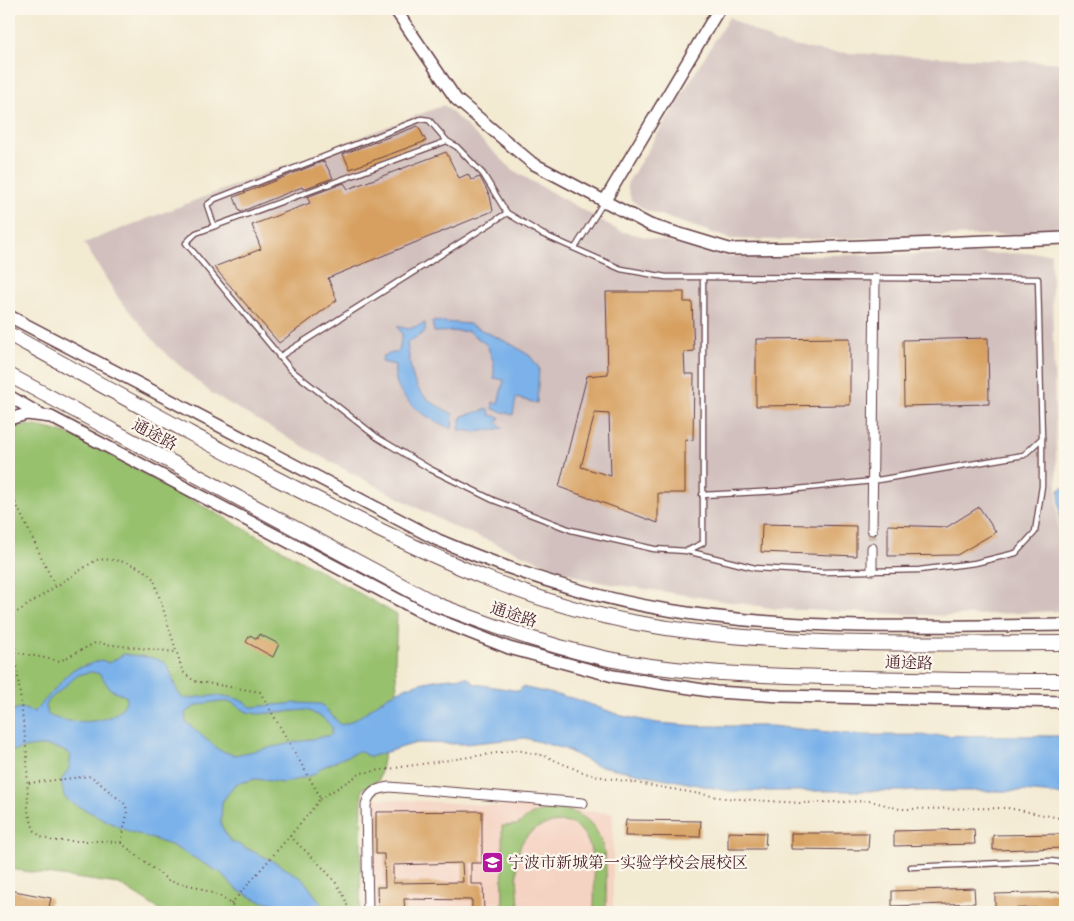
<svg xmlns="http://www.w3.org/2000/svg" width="1074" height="921" viewBox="0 0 1074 921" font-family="Cardo,'Noto Serif SC',serif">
<rect width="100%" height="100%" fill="#fbf7ec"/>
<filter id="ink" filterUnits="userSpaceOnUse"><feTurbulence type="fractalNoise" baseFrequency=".02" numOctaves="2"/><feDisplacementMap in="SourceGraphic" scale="10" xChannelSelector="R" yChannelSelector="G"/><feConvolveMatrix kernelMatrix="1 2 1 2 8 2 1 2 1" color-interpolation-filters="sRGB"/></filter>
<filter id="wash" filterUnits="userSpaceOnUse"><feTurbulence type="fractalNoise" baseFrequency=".0096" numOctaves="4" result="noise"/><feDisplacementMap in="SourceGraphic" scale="20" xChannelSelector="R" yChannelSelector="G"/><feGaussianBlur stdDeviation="1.12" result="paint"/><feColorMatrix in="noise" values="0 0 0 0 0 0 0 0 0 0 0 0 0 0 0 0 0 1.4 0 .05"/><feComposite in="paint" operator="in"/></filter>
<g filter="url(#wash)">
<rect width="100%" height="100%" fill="#f3ead2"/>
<path fill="#f5d3c2" d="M370,798L613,813V912H371Z"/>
<g fill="#d1c0bd">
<path d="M729,17L777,43L827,52L1065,63V233L783,240L731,239L645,210L631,200L627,184Z"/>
<path d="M444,105L514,171L620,231L728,256L1051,253L1060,611L951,616L778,609L586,580L452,526L325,459L211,393L163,351L119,299L84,243Z"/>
</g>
<g fill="#98c16e" stroke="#71704c">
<path d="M21,425C72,426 120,461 164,485C242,527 320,570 397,615L395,661L397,689L379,780L362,789L360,912H163L119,884L9,869V431Z"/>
<path d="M554,808C614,813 606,868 606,912H594C594,881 601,810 548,824C536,827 525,834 520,847C514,866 519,892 519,912H503L502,826L517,825L532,814Z"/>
</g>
<g fill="#7bb2ea" stroke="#62688a" fill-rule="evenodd">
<path d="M432,321L469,324L511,344L530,356L539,368L537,403L516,398L513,415L493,409V402L498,403L504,380L494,378V363L487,345L468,331L434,332Z"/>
<path d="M425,323V332L407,343C413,386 413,394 453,414L452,429C425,417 391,398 395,365L382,362L383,356L399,351L402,334L397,326L409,329Z"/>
<path d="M489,409L490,415L500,417L497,423L503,428L475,432L459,430L462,416Z"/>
<path d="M1065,487V563L1061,548L1059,490Z"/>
<path d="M124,654C135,656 149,656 160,660C175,666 171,690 184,699C206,696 233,691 251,707L297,703L321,704L341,725C362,720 375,702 394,693C417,681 442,678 467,677L475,684L520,691L522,687L576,699L622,716L657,723L697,726H771L858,735L1065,736V795L1023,791H729L595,765L565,749L525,738L465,744L416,743L370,757L359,751L321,768L315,774L303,778L283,783L256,779L235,784L222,802L221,825L229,840L275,862L303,879L322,905L323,912H273V903L260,901L237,890L221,873L171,845L123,829L70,802L64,796L61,781L69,768L71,755C50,741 31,746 9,752V711L21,708L34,712L72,670L102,660L109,663ZM91,672L100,674L110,689L127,697C122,726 69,726 48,715L46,706L49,700L78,675ZM212,702H231L247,712L258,714L307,710L323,718L332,727L331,735L234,755L219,750L186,722L185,713L196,706Z"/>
</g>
<g id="blocks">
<g fill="#d7a061" fill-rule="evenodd">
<path d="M418,126L426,141L350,169L343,154Z"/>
<path d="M446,152L459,178L468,174L471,180L480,177L490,196L493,211L328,278L337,300L279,343L214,267L261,249L252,225L310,203L307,197L344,183L348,189Z"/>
<path d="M324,161L333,178L303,189L302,187L240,212L234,197Z"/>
<path d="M606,292H684V302H692L694,351L684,352L685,374H694L693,440L685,439V493H658V523L559,487L587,376L608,374ZM595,413L609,414L611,476L581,467Z"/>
<path d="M850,338V405L756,406V339Z"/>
<path d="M988,338L989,404L904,406L903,340Z"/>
<path d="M979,507L996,532L957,555L888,556V525L947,527Z"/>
<path d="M762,524L856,526V556L761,552Z"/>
<path d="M259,634L279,644L273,657L246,642L250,635L257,639Z"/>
<path d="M482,811V863H471V884H483L484,912H472V900L404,899L405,912H378L377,887H385L384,854H376V812ZM462,863L463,882L393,883V865Z"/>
<path d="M626,820L701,821L700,837L625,836Z"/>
<path d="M974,829L975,844L894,846V831Z"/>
<path d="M728,832L766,833L765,849H728Z"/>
<path d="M791,833H869L868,850L791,849Z"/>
<path d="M1065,834V848L993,850V835Z"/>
<path d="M974,888L975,903L892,906V891Z"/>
<path d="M9,890L51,898L48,912H9Z"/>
<path d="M1065,892V907L995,909V894Z"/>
</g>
</g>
</g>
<g filter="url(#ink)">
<use href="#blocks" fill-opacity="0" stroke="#633d44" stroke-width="1"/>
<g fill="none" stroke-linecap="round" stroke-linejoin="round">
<path stroke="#d1c1b1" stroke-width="9" stroke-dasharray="9 4.5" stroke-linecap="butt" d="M872,530V548"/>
<defs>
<g id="lane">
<path d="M214,226L207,205L215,199L421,119L429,120L447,141L457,147L483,174L507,213L542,234L621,269L666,277H703V543L687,551L654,549L571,530L493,500L430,469L378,438L291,370L186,243L196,233L447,141"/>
<path d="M575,248L603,203"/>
<path d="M279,357L507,213"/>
<path d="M702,495L779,491L872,481L1024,455L1042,438L1038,279L703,277"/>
<path d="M687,551L755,568L823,572L919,570L975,563L1016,553L1035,532L1042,486V438"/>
<path d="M911,867L1050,861L1059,862L1065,866"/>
</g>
<g id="street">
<path d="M872,530L875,278"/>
<path d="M872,570V548"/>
<path d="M368,912L366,805C369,792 376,789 389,787L583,803"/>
</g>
<g id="secondary">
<path d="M395,9L456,99L532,163L650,225L729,249L813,248L1065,238"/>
<path d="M604,202L719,9"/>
<path d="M9,316L438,540C509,570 585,596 662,609C794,632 931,626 1065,625"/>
<path d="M9,396L38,413"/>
<path d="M9,419L27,414L51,417L433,618L509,648L613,676L716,692L781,696L1065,702"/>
</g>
<g id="primary">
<path d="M9,334C123,397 236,460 353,517C444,562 536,605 637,623C779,649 922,643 1065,643"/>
<path d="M9,375L438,605C501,629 564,652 630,663C697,674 759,675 827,677C906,679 986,681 1065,681"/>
</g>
</defs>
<use href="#lane" stroke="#633d44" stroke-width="7"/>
<use href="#street" stroke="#633d44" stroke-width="11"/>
<use href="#secondary" stroke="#633d44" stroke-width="14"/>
<use href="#primary" stroke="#633d44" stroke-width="16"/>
<g stroke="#633d44" stroke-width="2" stroke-dasharray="1 4" stroke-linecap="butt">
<path d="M9,489L55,586"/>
<path d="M14,652L60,661L95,643L176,652"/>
<path d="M29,783L91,776L126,805L127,815L121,843"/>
<path d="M320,799L361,773L517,750L545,756L584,773L607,778L724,798L800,803L871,801L900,809L1008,808L1065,819"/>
<path d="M290,836C308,855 348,885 348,912"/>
<path d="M231,904L307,816L320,799L318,793L260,692L194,681L183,672L154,580C144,565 114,557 96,560L11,616L27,756L28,811L34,830L41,837L53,841H105L121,843L169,881L198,887L221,897L231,904L237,912"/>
</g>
<use href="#lane" stroke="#fff" stroke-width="4.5"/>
<use href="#street" stroke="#fff" stroke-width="9"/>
<use href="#secondary" stroke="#fff" stroke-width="11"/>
<use href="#primary" stroke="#fff" stroke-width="14"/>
</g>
</g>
<defs>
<symbol id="school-square" viewBox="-11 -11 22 22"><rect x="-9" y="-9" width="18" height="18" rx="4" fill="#b5179e" stroke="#fbf7ec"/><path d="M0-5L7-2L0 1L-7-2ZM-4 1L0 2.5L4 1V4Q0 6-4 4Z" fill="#fff"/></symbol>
</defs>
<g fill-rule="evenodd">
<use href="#school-square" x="480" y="850" width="25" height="25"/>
</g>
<g text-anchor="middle" stroke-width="4.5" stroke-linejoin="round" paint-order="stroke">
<g font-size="16" fill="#4a1f2b" stroke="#fbf7ec">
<text transform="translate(155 434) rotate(28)" y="6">通途路</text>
<text transform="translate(514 614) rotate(18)" y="6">通途路</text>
<text transform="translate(909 662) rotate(2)" y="6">通途路</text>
</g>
<g font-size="16" fill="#4a1f2b" stroke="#fbf7ec" text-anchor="start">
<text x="508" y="868">宁波市新城第一实验学校会展校区</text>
</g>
</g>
<rect width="1074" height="921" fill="none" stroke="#fbf7ec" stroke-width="30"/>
</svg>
